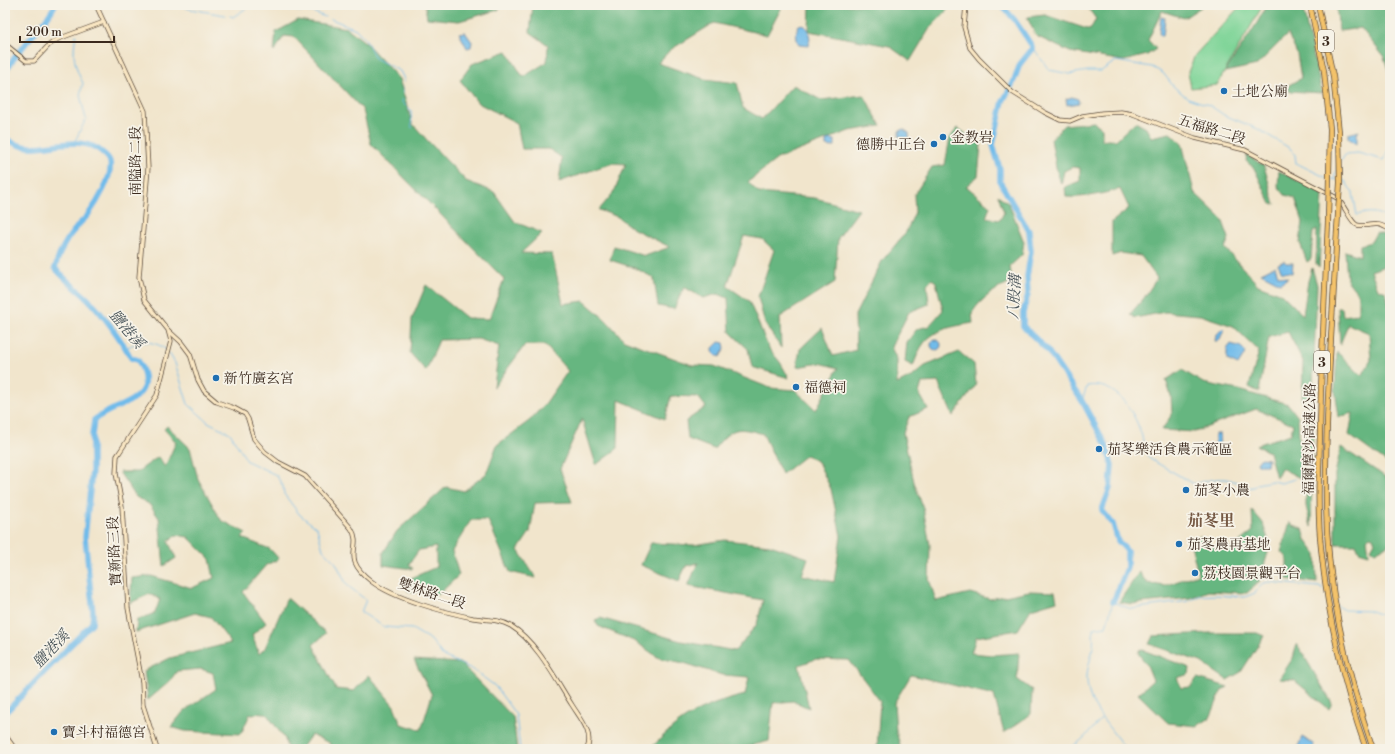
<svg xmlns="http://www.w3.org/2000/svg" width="1395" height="754" viewBox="0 0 1395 754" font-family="'Libre Bodoni','Noto Serif TC',serif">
<rect width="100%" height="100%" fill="#f7f3e8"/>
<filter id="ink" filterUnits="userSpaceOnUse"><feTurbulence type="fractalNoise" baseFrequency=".025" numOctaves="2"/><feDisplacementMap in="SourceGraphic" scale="8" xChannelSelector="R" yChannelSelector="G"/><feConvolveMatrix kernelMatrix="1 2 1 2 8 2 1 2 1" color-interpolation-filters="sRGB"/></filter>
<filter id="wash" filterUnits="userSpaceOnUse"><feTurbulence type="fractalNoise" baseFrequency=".012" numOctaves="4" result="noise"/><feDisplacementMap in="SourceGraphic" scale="16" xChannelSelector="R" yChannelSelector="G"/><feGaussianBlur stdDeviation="0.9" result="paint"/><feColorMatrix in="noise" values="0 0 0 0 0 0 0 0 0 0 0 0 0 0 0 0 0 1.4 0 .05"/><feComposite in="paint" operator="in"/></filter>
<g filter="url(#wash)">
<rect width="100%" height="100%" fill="#f1e5cc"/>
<path fill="#7ed497" stroke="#5c7f5a" d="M1241,5H1263L1217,85L1191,88L1188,72L1195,55Z"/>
<g fill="#66b680" stroke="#50704f">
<path d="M425,5H502L498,10L459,21L427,18Z"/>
<path d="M533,5H783L767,35L714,23L670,50L658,63L704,79L737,83L743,108L762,119L793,85L821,100L864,95L881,126L849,131L777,159L748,182L759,193L815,198L859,210L838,238L835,282L780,317L781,348L765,324L758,297L774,250L762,239L744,236L727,286L749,301L769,349L780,362L789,378L752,367L748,349L730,332L728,298L718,294L703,298L684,287L674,309L658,306L654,278L635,268L610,260L614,246L645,256L670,247L632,228L618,217L599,210L614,192L626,164L612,163L559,182L562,158L549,149H522L517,123L478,103L460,80L472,64L507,51L523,77L547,62L548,45L530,32Z"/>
<path d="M810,5H952L930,28L910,61L889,46L809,31Z"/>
<path d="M1086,5H1204L1184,18L1162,11L1148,40L1156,49L1147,55L1124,61L1070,52L1036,36L1027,17L1045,15L1090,30L1096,19Z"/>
<path d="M1267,5H1302L1322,93L1288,91L1289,85L1301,78L1297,54L1288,34L1257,65L1225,72C1239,49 1255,29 1267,5Z"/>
<path d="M1336,5H1390V76L1384,57L1361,28L1339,31Z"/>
<path d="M298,20L347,28L366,43L399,79L412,123L427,140L466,181L494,192L515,222L542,233L521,253L552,254L563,304L584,301L606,320L624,340L692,365L714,366L770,388L795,390L816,410L838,368L820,363L797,367L800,349L822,328L833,356L856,350L855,315L882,261L906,232L915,212L914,195L932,167L945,165L950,137L958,128L981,145L978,176L966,186L990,206L986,218L1000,220L1004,212L998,195L1009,204L1024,242L1022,255L1010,266L1012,281C996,289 981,298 972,313L973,323C956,326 936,328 924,343C919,349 916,359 913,366L905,362L907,342L917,329L929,326L943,310L936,282L932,279L927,285L929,304L909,312L891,347L897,360V384L913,376L925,366L959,352L974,364L976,385L953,416L938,382L922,383L919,393L928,409L909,417L903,433L914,482L923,508L930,545L929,579L936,601L970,593L990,599L1029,591L1055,592L1057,601L1031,609L1018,630L976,637L971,653L992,655L1019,653L1017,679L1032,690L1031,714L1004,733L994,695L911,675L894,703L896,731L901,749H877L880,701L849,660L816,659L799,665L809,708L793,701L773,703L769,741L737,749H650C682,716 701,706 745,695L749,677L722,675L684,663L659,658L636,642L598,626L595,620L600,618L681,641L735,651L757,624L763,600L688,586L698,563L686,566L679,581L641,565L651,543L694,545L725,540L770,545L808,558L802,575L834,582L841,536L831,489L818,462L806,455L782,474L763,434C736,426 732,427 714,449L688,439L686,421L706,407L698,397L671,396L665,419L619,400L618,448L596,465L582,419L560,469L572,502L535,503L530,532L518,550L536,578L510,572L488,520H471L452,551L459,575L438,595L408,591L405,581L436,567V547L419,550L409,564L413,569L383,565V553L397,531L446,487L464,491L486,474L497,445L529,421L545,404L568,371L545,345H525L494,387L499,346L478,339L439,340L426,371L410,353L412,319L426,285L467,318L489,319L504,279L371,144L363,110L294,37L284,36L274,52L276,32Z"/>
<path d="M1094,122L1102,128V140H1116L1135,122L1146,128L1151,137L1170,133L1182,143L1194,192L1222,219L1229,238L1225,248L1258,285L1282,294L1303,315L1308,281L1312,268L1317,285L1312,408L1302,402L1303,361L1288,332L1269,337L1259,392L1249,387L1259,351L1233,326L1200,315L1165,312L1135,318L1130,314L1144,298L1157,278L1141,256L1121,253L1112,256V222L1129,208L1120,189C1102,194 1085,198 1066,197L1065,187L1080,181V168L1072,167L1064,171L1061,184L1056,167L1051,139L1064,125Z"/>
<path d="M1247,155L1264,166L1275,205L1271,204L1254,168L1246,161Z"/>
<path d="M1279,171L1323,194L1319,268L1316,264L1317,230L1313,232L1311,259L1307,262L1300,243L1303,222L1295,198L1285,195L1278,186Z"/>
<path d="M1376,233L1390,236V264L1371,271L1378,289L1386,292L1390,310V465L1349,435L1353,413L1339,417L1335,390L1337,352L1362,376L1371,360L1369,333L1348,324L1340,345L1338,308H1342L1343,316L1358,314V294L1347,280L1345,251L1360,256V245L1371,242Z"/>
<path d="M1182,370L1203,383L1238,390L1288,404L1298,417L1300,452V478L1281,468L1276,478L1269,452L1256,445L1291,434L1293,424L1256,409L1194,432L1162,430L1172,414L1171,396L1166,380Z"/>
<path d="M1304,417L1313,422L1311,527L1306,506V426Z"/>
<path d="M167,426L190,448L198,479L221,520L246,533L242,538L270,549L279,559L266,565L243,592L266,623L252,635L259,654L265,648L287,598L326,633L313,645L336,689L354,691L369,675L394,706L401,724L421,730L432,695L414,660L460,663L513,717L517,749H329L330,743L311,735L301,749H287L285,739L266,713L250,714L241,734L185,731L171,727L184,711L216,689L213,673L201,669L177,671L169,682L148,700L144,671L170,658L231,643L211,617L195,613L136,632L137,620L155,613L160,599L150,594L130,603L132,578L151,576L192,588L214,578L210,559L188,537L176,535L168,541L176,558L164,566L159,518L149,504L136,497L119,472H137L158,457L165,467L176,442L164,429Z"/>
<path d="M1341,447L1390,480V544L1375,552L1371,549L1375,542L1373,537L1370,536L1367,539L1369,554L1359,551L1356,544H1335V474Z"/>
<path d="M1252,510L1263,523L1270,546L1259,582L1247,593L1208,591L1190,598L1132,604L1119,602L1139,572L1147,583L1164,586L1198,574L1190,540L1201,536L1216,549L1232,548L1253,531Z"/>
<path d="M1290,522L1293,526L1303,529L1306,540L1316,554L1317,583L1287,579V557L1281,552Z"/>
<path d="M1209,633H1257L1264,636L1241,672L1227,680L1201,662L1149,644L1153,636Z"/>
<path d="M1297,644L1332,703L1329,709L1294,680L1279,679L1293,658Z"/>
<path d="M1140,649L1190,668L1189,674L1177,678L1181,688L1191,687L1197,678L1228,687L1222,690L1210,718L1197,726L1168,723L1138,694L1153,680L1147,665L1138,653Z"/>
</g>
<g fill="#71bbea" stroke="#567284">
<path d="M1161,17L1165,18L1163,36H1161L1159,33Z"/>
<path d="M803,24L808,29L810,39L808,46L799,45C796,39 795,30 799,25Z"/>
<path d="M465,32L472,42L471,47L467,48L459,33Z"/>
<path d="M1072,97L1078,99L1079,103L1067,105L1066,99Z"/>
<path d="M903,129L909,133V139L899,137V131Z"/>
<path d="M1359,131L1357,134V144L1348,138V134Z"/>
<path d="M829,139L835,140V146L833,147L826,146V141Z"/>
<path d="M1284,261L1286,263H1293L1292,273L1282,272L1278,264Z"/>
<path d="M1275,266L1278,275L1288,278L1280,283L1261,273Z"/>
<path d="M1223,328L1224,330L1219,341H1215L1216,335Z"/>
<circle cx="936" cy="345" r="5"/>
<path d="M719,342L724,343L725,348L720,357C715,355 713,353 713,348Z"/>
<path d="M1231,344L1241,347L1246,352L1238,365L1227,360V349Z"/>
<path d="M1215,434H1220L1219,448H1216L1215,445Z"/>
<path d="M1261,458L1268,459L1267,465H1258L1257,463Z"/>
<path d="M1302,737L1313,744L1314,749H1297Z"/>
</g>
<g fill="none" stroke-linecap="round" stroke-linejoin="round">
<g stroke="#71bbea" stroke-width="1">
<path d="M179,5L190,9L225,15"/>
<path d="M230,16L233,17L248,7L313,12L325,17"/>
<path d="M331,19L356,29L366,40L375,58L400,71L404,79L402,102L411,111L412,128"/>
<path d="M5,41L19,52"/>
<path d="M1032,46L1049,70L1070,74L1088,71H1101L1116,61L1152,67L1163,73L1174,87L1188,98L1209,105L1224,115L1258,129L1291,149L1295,155L1296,163L1327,178"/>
<path d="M74,143L86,119L80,95L83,83C74,67 72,53 76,35"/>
<path d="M1341,161L1346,154L1358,153L1383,160L1390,149"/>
<path d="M1332,179L1338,180"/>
<path d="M1334,179L1338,165"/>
<path d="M1342,181H1345L1353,193L1357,215C1371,211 1379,212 1390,220"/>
<path d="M126,348C137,342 144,340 156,344C161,346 164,347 167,351"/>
<path d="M169,353L175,363L188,404L208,422L230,433L247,461L276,475L283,486L284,494L300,515L317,528L323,550L336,563L347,585L366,600L361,612L384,627L412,629L431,640L443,656L472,669L495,686L516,715L520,749"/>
<path d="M1082,401L1087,386C1115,381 1133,409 1141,433C1144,442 1143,451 1150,459L1194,484C1212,479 1230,474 1245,488L1254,487L1257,484L1272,481L1281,483L1295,479"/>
<path d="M1330,600L1334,604"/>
<path d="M1337,606L1344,610L1371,611L1390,618"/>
<path d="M1067,749C1082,743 1090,731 1101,719"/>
<path d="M1125,749C1109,724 1087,708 1087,677C1087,667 1092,657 1093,647C1094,641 1093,634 1093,628L1106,626L1113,602L1131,609L1189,601L1199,596L1215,595L1245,597L1255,593L1263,583L1269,582L1319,587L1324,590"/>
</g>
<g stroke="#71bbea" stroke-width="5.5">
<path d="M1001,5L1014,19L1032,46V49L1020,64L1013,83L1003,101L993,145L1000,169V182L1029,231L1031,251L1027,276L1028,294L1023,313V326L1048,351L1082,401L1106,445L1112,465L1110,488L1102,510L1113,524L1118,541L1127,551V568L1113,602"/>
<path d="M5,73C17,48 42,30 55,5"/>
<path d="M5,138C13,143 20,147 30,147C54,148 83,134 103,153C107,156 109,158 110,162C113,177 97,203 88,215C85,219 79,223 76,228C66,239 59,253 55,268C65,280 76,288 87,298C101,312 122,340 131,358L138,360C161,402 118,401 94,420L92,435V471L85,537L93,613L92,623L5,713"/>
</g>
</g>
</g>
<g filter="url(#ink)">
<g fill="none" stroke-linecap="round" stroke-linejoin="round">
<defs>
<g id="secondary">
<path d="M96,5L145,111L148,168L139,277L144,300L168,330L171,341L157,395L121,450L117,456L116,473L122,506L128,608L142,682L143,705L157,749"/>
<path d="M966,5L964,27L970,48L979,59L1012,92L1044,112L1060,120L1070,121L1082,116L1102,113L1121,112L1133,114L1195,138L1245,150L1337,198C1344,204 1351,223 1357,225C1371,228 1374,219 1390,230"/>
<path d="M5,44L26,61H34L49,45L58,39L104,22"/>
<path d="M169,331L181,342L190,354L198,380L204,391L217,402L234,408L245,414L248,419L254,439L265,452L278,462L305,476L351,528C364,548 339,556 371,581C394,599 444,612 473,618C487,620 499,619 511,626C537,642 556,680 572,705C580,718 594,733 587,749"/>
<path d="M5,735L15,749"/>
</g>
<g id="highway">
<path d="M1310,5L1324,71"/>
<path d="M1318,5L1333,76"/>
<path d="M1328,221C1325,292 1321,362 1320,433C1319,471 1317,510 1321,548C1328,617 1343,684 1366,749"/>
<path d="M1336,246C1332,331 1325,417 1326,503C1327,586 1346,671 1373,749"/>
</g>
</defs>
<use href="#secondary" stroke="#564638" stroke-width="5"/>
<use href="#highway" stroke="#564638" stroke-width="6"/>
<use href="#secondary" stroke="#fae7c3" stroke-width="3.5"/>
<use href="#highway" stroke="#f3c26a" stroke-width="4.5"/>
<defs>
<g id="highway-bridge">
<path d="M1324,71L1330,129L1328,221"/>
<path d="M1333,76L1339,132L1340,183L1336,246"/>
</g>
</defs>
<use href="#highway-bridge" stroke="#564638" stroke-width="6" stroke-linecap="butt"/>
<use href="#highway-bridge" stroke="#f3c26a" stroke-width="4.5"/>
</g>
</g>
<g fill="#1f6fb2" stroke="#f7f3e8" stroke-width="1.5">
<circle cx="1224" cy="91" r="4"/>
<circle cx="943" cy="137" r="4"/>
<circle cx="934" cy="144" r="4"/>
<circle cx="216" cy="378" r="4"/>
<circle cx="796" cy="387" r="4"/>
<circle cx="1099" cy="449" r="4"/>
<circle cx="1186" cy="490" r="4"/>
<circle cx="1179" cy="544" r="4"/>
<circle cx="1195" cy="573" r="4"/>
<circle cx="54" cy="732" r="4"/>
</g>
<g text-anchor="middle" stroke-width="3.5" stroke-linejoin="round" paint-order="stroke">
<g fill="#f7f3e8" stroke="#73665b" stroke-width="1">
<rect x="1318" y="30" width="16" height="22" rx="3"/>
<rect x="1314" y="351" width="16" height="22" rx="3"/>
</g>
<g font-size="13" font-weight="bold" fill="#3b2a1e">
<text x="1326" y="46">3</text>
<text x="1322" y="367">3</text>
</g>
<g font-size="14" fill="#3b2a1e" stroke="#f7f3e8" text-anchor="start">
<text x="1232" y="96">土地公廟</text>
<text x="951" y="142">金教岩</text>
<text x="926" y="149" text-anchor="end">德勝中正台</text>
<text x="224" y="383">新竹廣玄宮</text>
<text x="804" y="392">福德祠</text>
<text x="1107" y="454">茄苳樂活食農示範區</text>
<text x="1194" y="495">茄苳小農</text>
<text x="1187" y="549">茄苳農再基地</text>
<text x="1203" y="578">荔枝園景觀平台</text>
<text x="62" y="737">寶斗村福德宮</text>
</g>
<g font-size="14" fill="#3b2a1e" stroke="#f7f3e8">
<text transform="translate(1212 129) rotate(17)" y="5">五福路二段</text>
<text transform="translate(135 161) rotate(-90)" y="5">南隘路二段</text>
<text transform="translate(1309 439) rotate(-89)" y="5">福爾摩沙高速公路</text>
<text transform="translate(114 551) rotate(-93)" y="5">寶新路三段</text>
<text transform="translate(432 593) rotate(18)" y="5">雙林路二段</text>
</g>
<g font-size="15" font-style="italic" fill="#4b565b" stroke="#f7f3e8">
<text transform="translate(1014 297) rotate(-86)" y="5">八股溝</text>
<text transform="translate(127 329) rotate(50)" y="5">鹽港溪</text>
<text transform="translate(51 649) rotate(-46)" y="5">鹽港溪</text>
</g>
<g font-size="16" font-weight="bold" fill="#755843" stroke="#f7f3e8">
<text x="1211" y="526">茄苳里</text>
</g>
</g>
<rect width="1395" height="754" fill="none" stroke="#f7f3e8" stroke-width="20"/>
<path d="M20 36v6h94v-6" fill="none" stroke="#3b2a1e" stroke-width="2"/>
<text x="26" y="36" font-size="12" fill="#3b2a1e" stroke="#f7f3e8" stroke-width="3" paint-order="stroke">200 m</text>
</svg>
